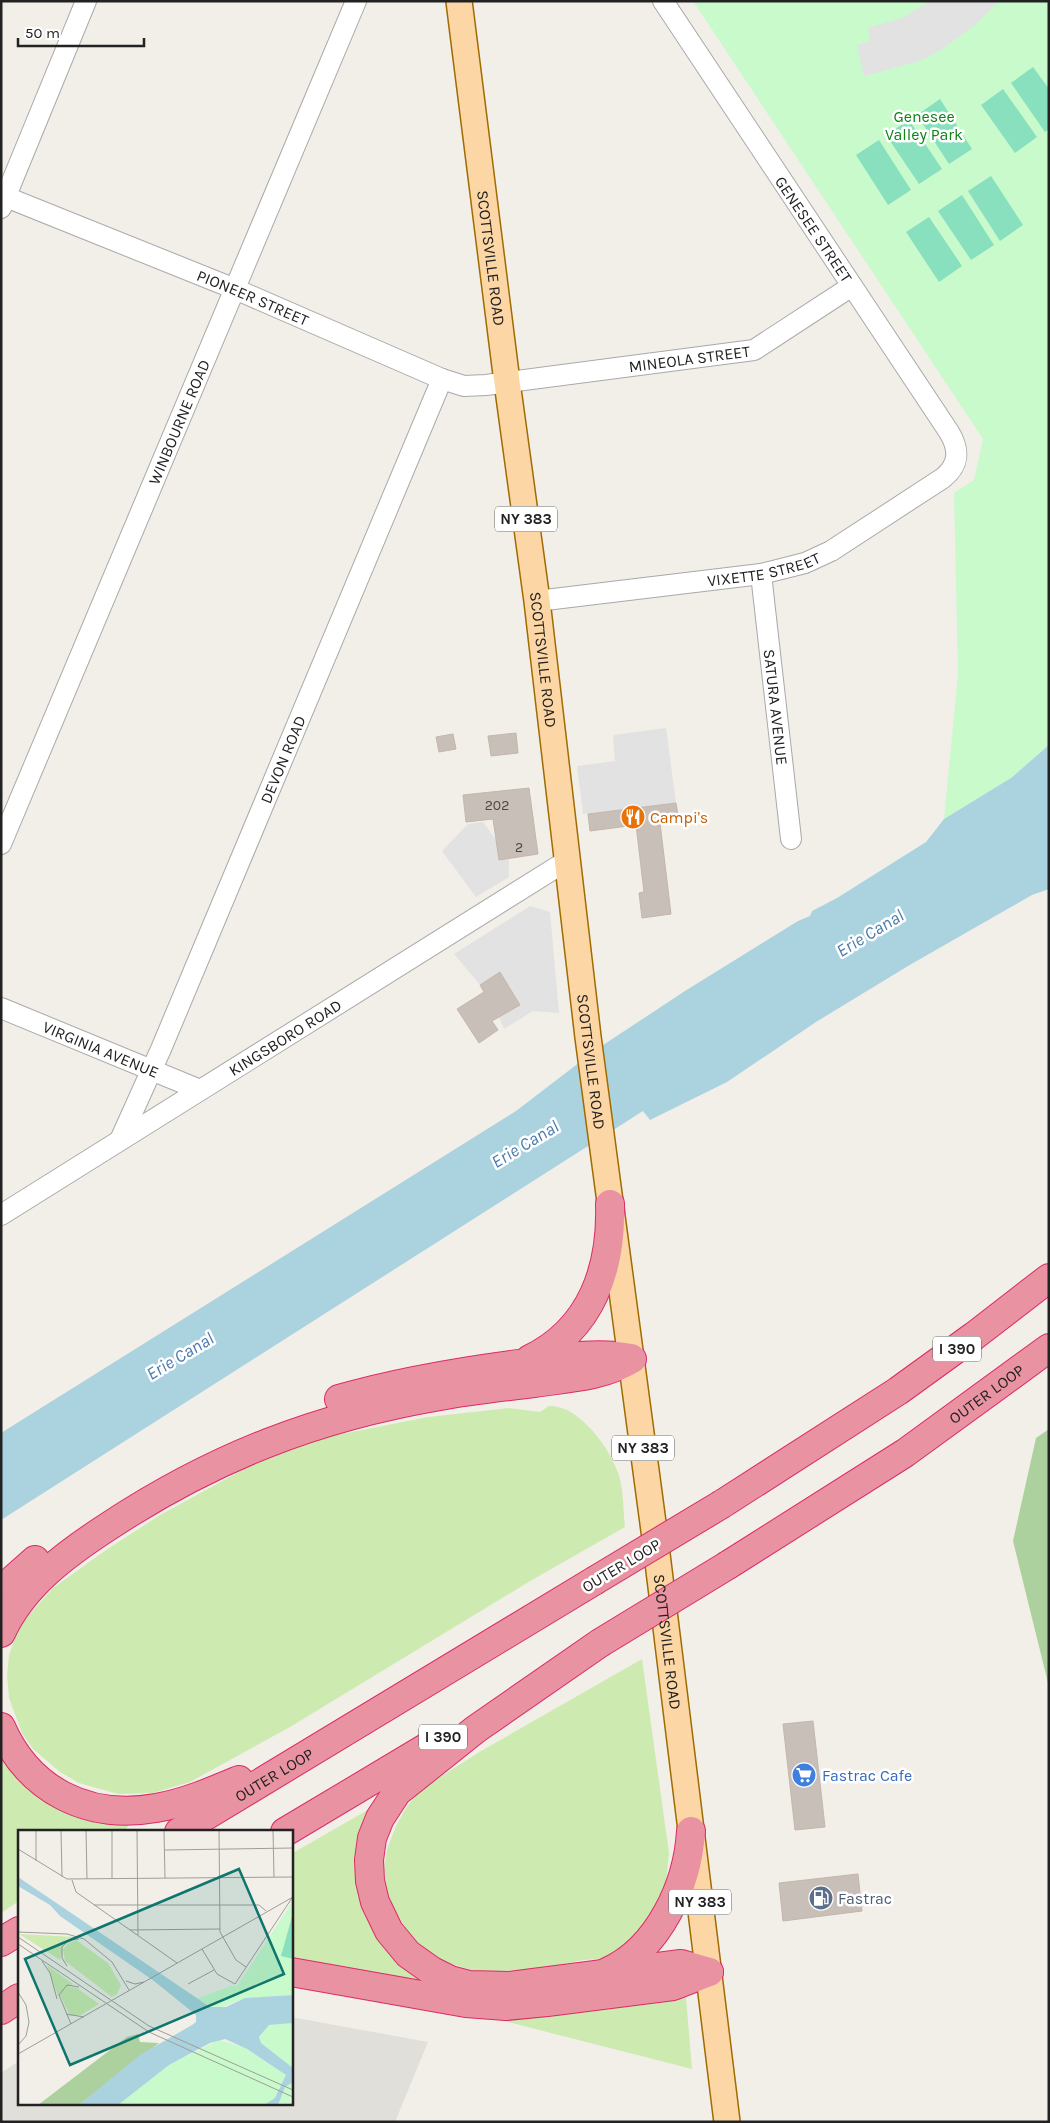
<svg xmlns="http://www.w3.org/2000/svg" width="1050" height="2123" viewBox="0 0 1050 2123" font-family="Karla,sans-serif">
<rect width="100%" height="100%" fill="#f2efe9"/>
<path fill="#e1dfda" d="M291,2017L428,2042L395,2122H1V2073L19,2061V2104H291Z"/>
<g fill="#cdebb0">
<path d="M549,1406C578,1404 610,1448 618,1473C624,1489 623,1510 625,1527L532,1580L290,1727L190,1782L153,1793L119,1794L100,1789L79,1783L60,1772L33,1749L22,1733L9,1698L7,1675L9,1655L19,1626L53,1588L106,1550L160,1515L248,1467L321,1438L428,1417L509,1408L540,1412Z"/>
<path d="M642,1659L669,1853L666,1883L659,1908L634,1945L602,1959L583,1960L540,1969L479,1972L451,1964L428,1954L407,1930L395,1911L387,1891L384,1870L387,1849L396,1826L406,1808L421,1789L481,1751Z"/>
<path d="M1,1745L128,1819V1826L124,1832H19V1901L1,1913Z"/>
<path d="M373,1807L359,1873L458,1994L291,1960V1854Z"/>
<path d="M686,1997L692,2069L496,2019Z"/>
</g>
<path fill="#add19e" d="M1049,1429V1687L1013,1541L1036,1438Z"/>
<path fill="#c8facc" d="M693,1H1049V745L1011,778L944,819L958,674L954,493L974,480L983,439Z"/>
<g fill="#88e0be">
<path d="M1033,67L1049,89V129L1045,132L1011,83Z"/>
<path d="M1003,89L1037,137L1015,153L981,105Z"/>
<path d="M940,99L972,149L949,164L917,115Z"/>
<path d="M909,120L942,169L919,184L886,135Z"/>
<path d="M879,140L911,190L888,205L856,155Z"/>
<path d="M991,176L1023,225L1000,241L968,191Z"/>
<path d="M962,195L994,245L971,260L938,211Z"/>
<path d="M929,217L962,266L939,282L906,232Z"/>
</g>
<g fill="#e2e2e2">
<path d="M931,1H999L976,24L944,48L920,61L864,76L857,45L870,41L868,28L902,18Z"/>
<path d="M666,728L676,803L583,814L577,766L615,761L613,735Z"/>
<path d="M483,822L496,840L499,860L509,859V877L476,897L442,851L468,824Z"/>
<path d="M530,906L550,912L559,1013L533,1011L504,1029L499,1017L520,1005L501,973L480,985L454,954Z"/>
</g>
<path fill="#aad3df" d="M1049,745V889L1032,895L908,966L816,1022L727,1082L650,1120L643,1111L1,1520V1433L516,1111L597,1049L685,991L798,921L810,916L812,911L837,898L926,842L944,819L1011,778Z"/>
<g fill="#c7bfb8" stroke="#c4b6ab">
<path d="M516,733L518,753L491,756L488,736Z"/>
<path d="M453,734L456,749L439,752L436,737Z"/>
<path d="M529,788L538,854L499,860L493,819L466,822L463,795Z"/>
<path d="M676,803L679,821L660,823L671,914L642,918L639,893L644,892L636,825L590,831L588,814Z"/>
<path d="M500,972L520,1005L492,1021L498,1030L479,1043L457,1009L484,992L480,985Z"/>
<path d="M813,1721L825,1827L795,1830L783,1724Z"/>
<path d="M858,1874L862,1911L783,1921L779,1883Z"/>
</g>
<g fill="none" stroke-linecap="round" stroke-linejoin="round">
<defs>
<g id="minor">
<path id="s1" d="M1,195L235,289L442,379L464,386L486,385L754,350L852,286"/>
<path d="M1,208L86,1"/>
<path id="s2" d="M761,574L791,839"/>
<path id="s3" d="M537,601L761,574L805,563L831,551L943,478C959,465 960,450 949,432L663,1"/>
<path id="s4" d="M1,844L356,1"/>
<path id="s5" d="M1,1008L200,1090"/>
<path id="s6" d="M120,1140L161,1049L442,379"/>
<path id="s7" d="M1,1215L568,860"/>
</g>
<g id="major">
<path id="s8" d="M459,1L507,382L537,601L588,1037L655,1538L727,2122"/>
</g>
<g id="highway">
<path d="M530,1359C592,1329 612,1268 610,1204"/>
<path d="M339,1399C398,1382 457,1372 518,1364C556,1359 593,1351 631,1358"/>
<path d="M722,1504L898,1391L974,1336L1049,1278"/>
<path id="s9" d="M728,1565L905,1453L1049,1348"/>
<path d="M1,1590L35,1560"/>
<path d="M1,1633C23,1585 66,1554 109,1526C214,1457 317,1417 440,1396C471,1390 503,1387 534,1383C568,1378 602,1377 632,1359"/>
<path d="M600,1643L476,1729L397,1792L380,1818L372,1838L369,1860L370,1881L375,1902L389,1931L408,1954L432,1971L450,1980L469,1985L510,1986L681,1964L709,1972"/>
<path d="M1,1727C29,1791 88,1820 156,1808C185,1803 213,1791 239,1780"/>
<path id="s10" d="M179,1832L594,1581"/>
<path d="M285,1832L434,1743"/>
<path d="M1,1942L19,1931"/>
<path d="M291,1972L466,2003L506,2006L547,2002L673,1986L709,1972"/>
<path d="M607,1972C659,1949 688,1884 691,1831"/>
<path d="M1,2010L19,1998"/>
</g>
</defs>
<use href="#minor" stroke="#a9a9a9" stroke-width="22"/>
<use href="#major" stroke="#a06b00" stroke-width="28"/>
<use href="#highway" stroke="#dc2a67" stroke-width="30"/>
<use href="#minor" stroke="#fff" stroke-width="20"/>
<use href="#major" stroke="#fcd6a4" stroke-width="25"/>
<use href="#highway" stroke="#e892a2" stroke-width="28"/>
<defs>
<g id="highway-bridge">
<path d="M594,1581L722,1504"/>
<path d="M600,1643L728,1565"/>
</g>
</defs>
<use href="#highway-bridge" stroke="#dc2a67" stroke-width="30" stroke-linecap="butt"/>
<use href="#highway-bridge" stroke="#e892a2" stroke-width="28"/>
</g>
<defs>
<symbol id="restaurant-disc" viewBox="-11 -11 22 22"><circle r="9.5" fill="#e8710a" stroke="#fff"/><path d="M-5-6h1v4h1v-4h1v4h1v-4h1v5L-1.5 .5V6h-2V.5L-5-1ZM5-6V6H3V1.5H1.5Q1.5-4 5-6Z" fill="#fff"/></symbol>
<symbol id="supermarket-disc" viewBox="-11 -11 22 22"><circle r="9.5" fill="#3f7fe0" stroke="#fff"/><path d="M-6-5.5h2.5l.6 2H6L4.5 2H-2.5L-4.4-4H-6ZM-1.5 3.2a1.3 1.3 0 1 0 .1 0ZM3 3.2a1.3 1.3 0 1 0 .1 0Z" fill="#fff"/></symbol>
<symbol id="fuel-disc" viewBox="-11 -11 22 22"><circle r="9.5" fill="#5c6f8a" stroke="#fff"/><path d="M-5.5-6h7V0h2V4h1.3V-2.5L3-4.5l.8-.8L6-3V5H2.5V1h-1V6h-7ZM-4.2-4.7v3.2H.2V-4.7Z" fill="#fff"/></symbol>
</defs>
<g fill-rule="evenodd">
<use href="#restaurant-disc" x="619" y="803" width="28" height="28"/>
<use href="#supermarket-disc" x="790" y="1761" width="28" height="28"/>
<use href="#fuel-disc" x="807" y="1884" width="28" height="28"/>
</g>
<g text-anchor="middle" stroke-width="5" stroke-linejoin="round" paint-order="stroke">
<g font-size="14" fill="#4b4948">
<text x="497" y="810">202</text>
<text x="519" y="852">2</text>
</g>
<g fill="#fff" stroke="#646464" stroke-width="1">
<rect x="495" y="506.5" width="62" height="25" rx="4"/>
<rect x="933" y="1336.5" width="48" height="25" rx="4"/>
<rect x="612" y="1435.5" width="62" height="25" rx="4"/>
<rect x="419" y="1724.5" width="48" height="25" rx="4"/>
<rect x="669" y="1889.5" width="62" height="25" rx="4"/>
</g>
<g font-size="15" font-weight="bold" fill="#222">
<text x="526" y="524">NY 383</text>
<text x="957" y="1354">I 390</text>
<text x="643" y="1453">NY 383</text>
<text x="443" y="1742">I 390</text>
<text x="700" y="1907">NY 383</text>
</g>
<g font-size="16" fill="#0c8416" stroke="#fff">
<text x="924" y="122">Genesee<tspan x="924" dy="18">Valley Park</tspan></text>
</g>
<g font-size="16" fill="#222" stroke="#fff">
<text transform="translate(814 229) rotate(56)" y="6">GENESEE STREET</text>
<text dy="6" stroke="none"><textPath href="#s8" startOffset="259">SCOTTSVILLE ROAD</textPath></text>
<text dy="6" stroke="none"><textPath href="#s1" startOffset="272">PIONEER STREET</textPath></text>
<text dy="6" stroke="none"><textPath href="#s1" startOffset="728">MINEOLA STREET</textPath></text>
<text dy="6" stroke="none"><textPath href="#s4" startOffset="458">WINBOURNE ROAD</textPath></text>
<text dy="6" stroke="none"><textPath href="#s3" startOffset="229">VIXETTE STREET</textPath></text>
<text dy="6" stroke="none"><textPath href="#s8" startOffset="664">SCOTTSVILLE ROAD</textPath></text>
<text dy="6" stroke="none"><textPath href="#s2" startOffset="134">SATURA AVENUE</textPath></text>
<text dy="6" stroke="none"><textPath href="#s6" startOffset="414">DEVON ROAD</textPath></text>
<text dy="6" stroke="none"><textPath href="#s7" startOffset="335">KINGSBORO ROAD</textPath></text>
<text dy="6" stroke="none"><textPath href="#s5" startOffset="108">VIRGINIA AVENUE</textPath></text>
<text dy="6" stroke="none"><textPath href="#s8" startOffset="1069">SCOTTSVILLE ROAD</textPath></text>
<text dy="6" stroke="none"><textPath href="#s9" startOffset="310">OUTER LOOP</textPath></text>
<text transform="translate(621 1565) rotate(-31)" y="6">OUTER LOOP</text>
<text dy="6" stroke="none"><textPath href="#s8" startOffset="1654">SCOTTSVILLE ROAD</textPath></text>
<text dy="6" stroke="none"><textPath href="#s10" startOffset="111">OUTER LOOP</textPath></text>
</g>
<g font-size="16" fill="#c56008" stroke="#fff" text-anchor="start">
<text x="650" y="823">Campi's</text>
</g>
<g font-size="16" fill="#366cbe" stroke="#fff" text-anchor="start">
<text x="822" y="1781">Fastrac Cafe</text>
</g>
<g font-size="16" fill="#4e5e75" stroke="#fff" text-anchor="start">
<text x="838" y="1904">Fastrac</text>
</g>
<g font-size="18" font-style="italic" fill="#4a7aab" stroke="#fff">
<text transform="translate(870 933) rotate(-31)" y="6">Erie Canal</text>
<text transform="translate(525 1144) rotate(-31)" y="6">Erie Canal</text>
<text transform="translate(180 1356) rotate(-31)" y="6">Erie Canal</text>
</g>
</g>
<g transform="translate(18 1830)">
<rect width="275" height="275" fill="#f2efe9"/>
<path d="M1,104L58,107L47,110L42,130ZM58,110L90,133L103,155L99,164L94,167L47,131L45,120L49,114ZM29,135L55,154L40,166ZM49,157L59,158L81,174L63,185L52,186L42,165Z" fill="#cdebb0"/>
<path d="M120,204L122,212L141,213L61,275H20L109,207Z" fill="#add19e"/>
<path d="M275,71V165L227,168L199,179L179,169L212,156H219ZM275,193V238L243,213L241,207L251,195ZM201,210L225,217L268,245L275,251L272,270L275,275H100L151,235Z" fill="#c8facc"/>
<path d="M275,83V129L263,126Z" fill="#88e0be"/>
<path d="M0,47L192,177H208L227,168L275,165V193L251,195L241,207L243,213L275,238V252L267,257L260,275H246L257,268L268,245L229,219L207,209L192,213L151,235L100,275H61L122,225L174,195L178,192V185L136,151L42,86L32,75L0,56Z" fill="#aad3df"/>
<path fill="none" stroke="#9f9d99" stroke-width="1" d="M18,0V31M43,0L44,47M68,0L69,49M94,0V49M119,0L120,105M146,0L147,48M201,0L202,102L218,130L228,137M255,0L256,47M0,19L49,49L275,47M147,20L275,18M54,50L58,62L159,133M76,75H241L248,81M112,100L202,99M0,102L49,104L66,109L94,132L111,160M0,107L131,196L275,260M0,114L131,202L275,267M184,119L199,144L217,154L274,68M24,131L32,143L39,169M49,136L44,128V117L51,110L61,109M108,151L117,154L126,152M170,154L196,140M0,162L8,175L11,192L8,206L0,215M48,184L66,187M53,194L41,165L49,155L61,157M0,224L275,67"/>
<path fill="#0f766e" fill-opacity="0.15" stroke="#0f766e" stroke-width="2.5" d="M221,39L266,144L52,235L7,129Z"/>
<rect width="275" height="275" fill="none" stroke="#222" stroke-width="2.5"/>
</g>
<rect width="1050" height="2123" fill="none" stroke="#222222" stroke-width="5"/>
<path d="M18 38v8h126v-8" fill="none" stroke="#222222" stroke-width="2.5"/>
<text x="25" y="38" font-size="15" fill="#222222" stroke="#ffffff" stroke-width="4" paint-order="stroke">50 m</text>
</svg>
